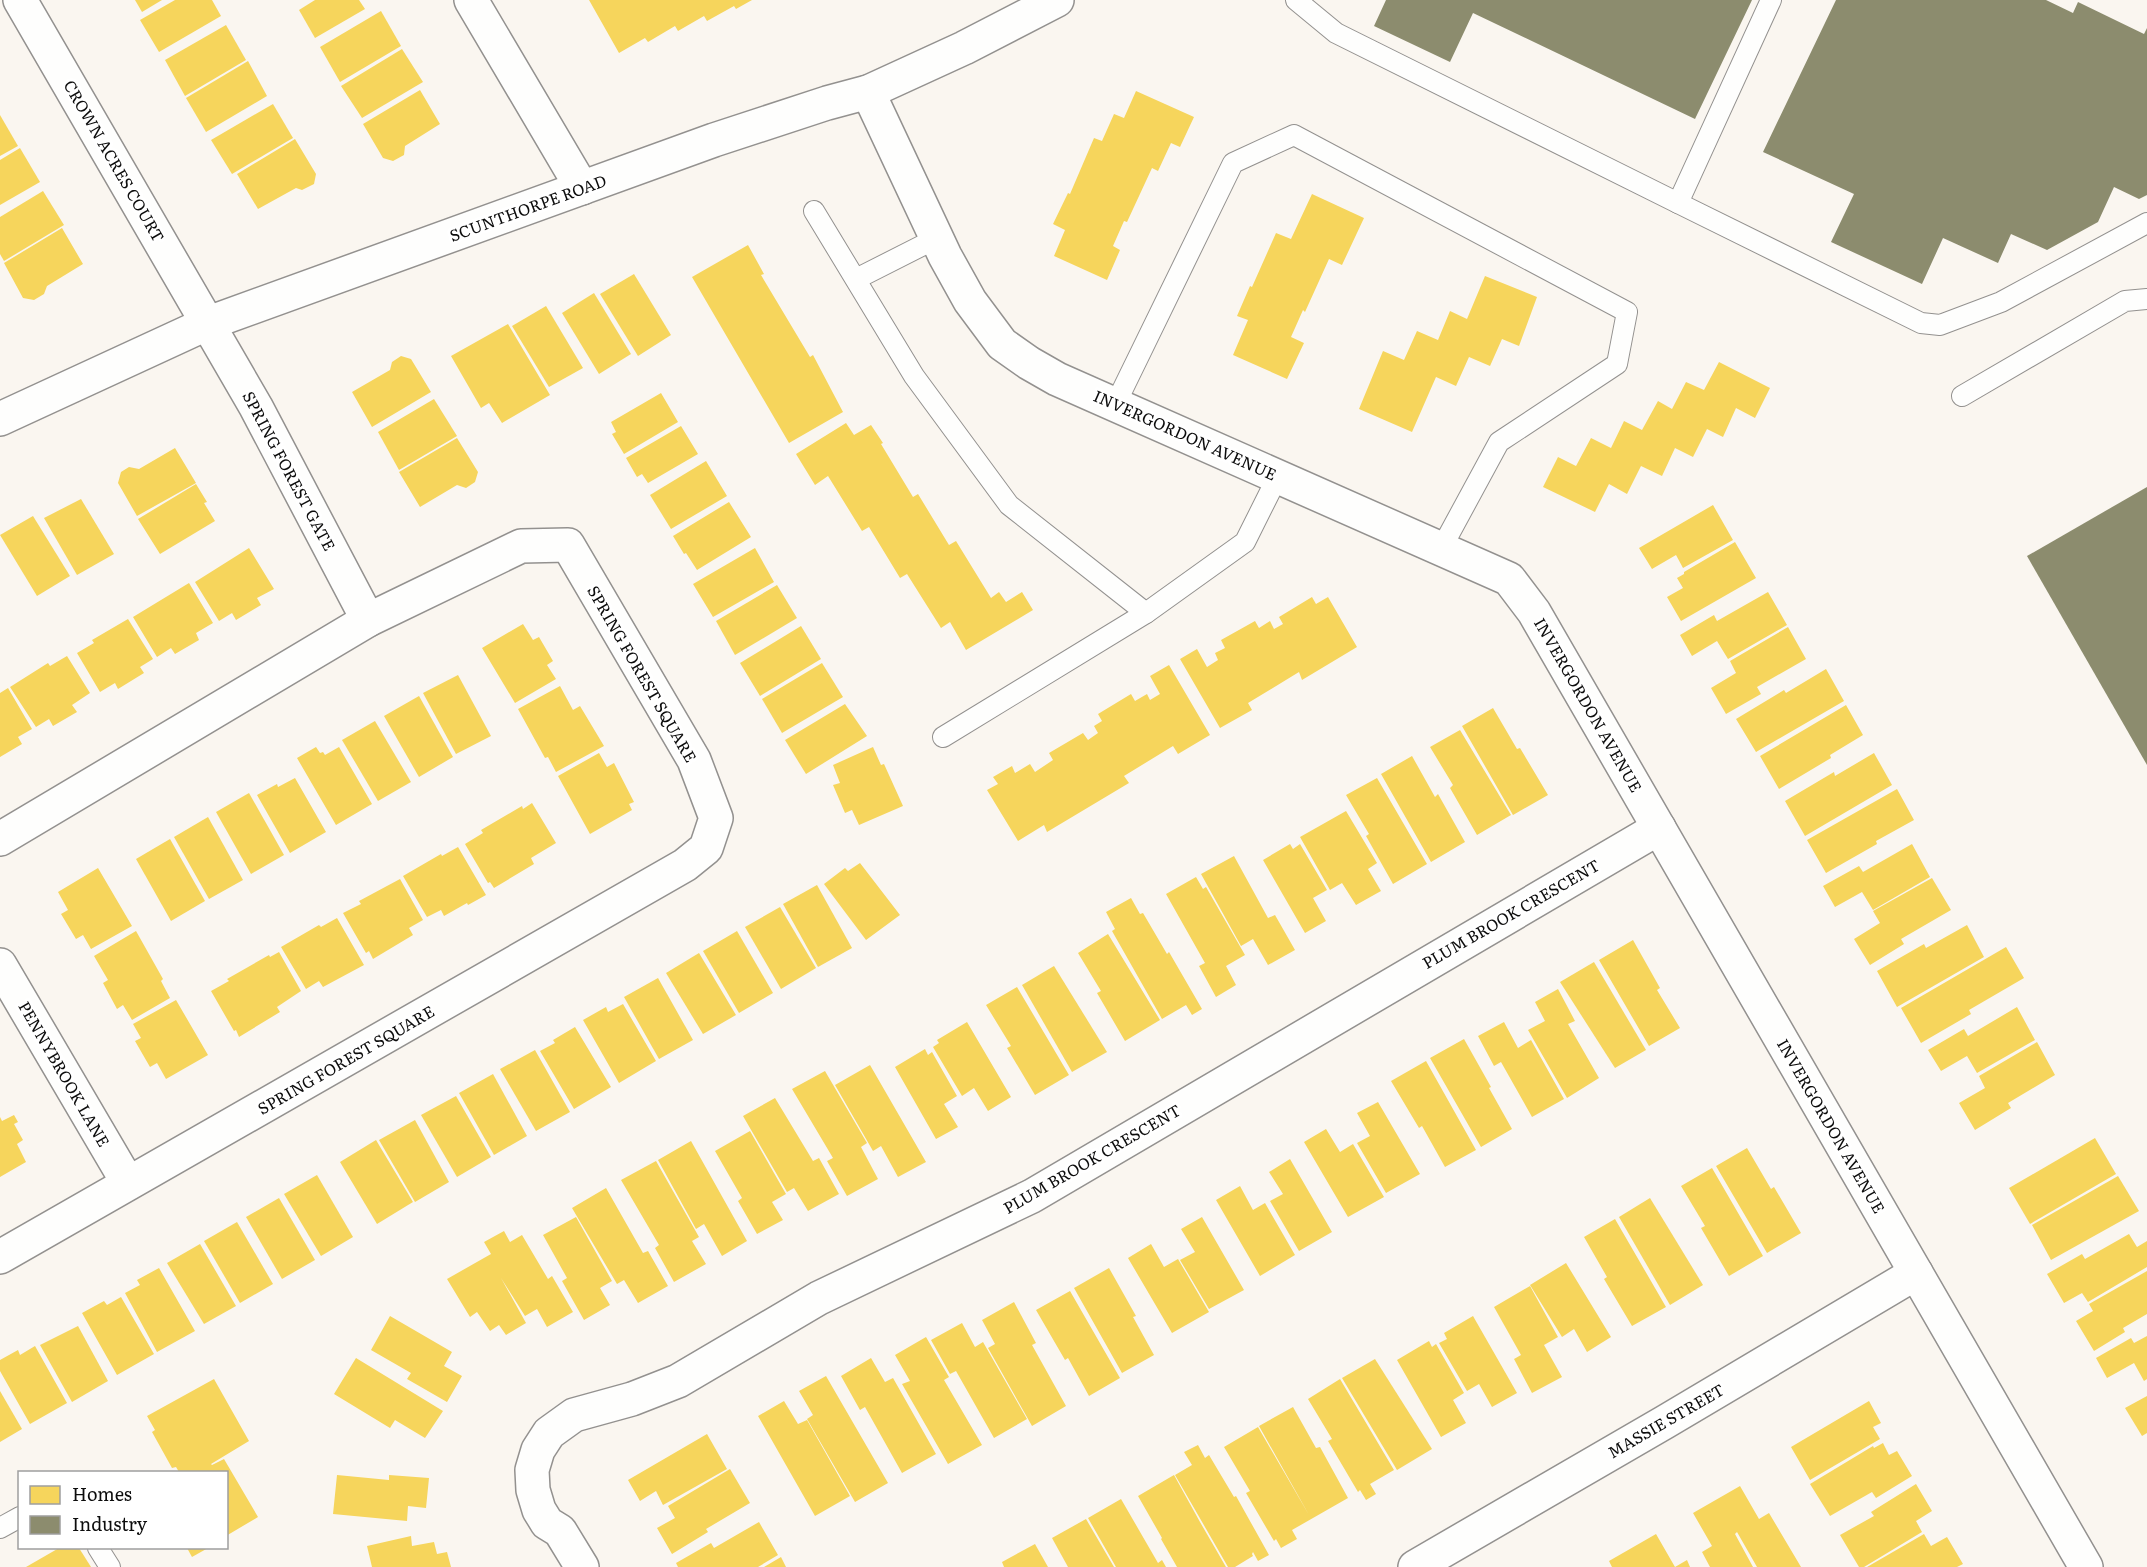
<svg xmlns="http://www.w3.org/2000/svg" width="2147" height="1567" viewBox="0 0 2147 1567" font-family="Literata,serif">
<rect width="100%" height="100%" fill="#faf6f0"/>
<g fill="#f6d55c">
<path d="M135,0H162L142,12Z"/>
<path d="M175,0H212L221,16L159,52L140,20Z"/>
<path d="M315,0H359L365,9L315,38L299,10Z"/>
<path d="M589,0H752L736,9L734,6L707,21L704,16L678,31L675,26L648,42L645,38L619,53Z"/>
<path d="M381,11L401,46L340,82L320,47Z"/>
<path d="M226,25L246,60L185,96L165,60Z"/>
<path d="M402,49L423,82L362,118L341,86Z"/>
<path d="M248,61L267,96L206,132L186,98Z"/>
<path d="M420,90L440,124L405,146L404,155L393,161L383,158L363,124Z"/>
<path d="M1136,91L1194,117L1180,147L1171,143L1158,171L1152,168L1127,222L1124,221L1113,246L1120,250L1107,280L1054,256L1065,230L1053,224L1068,193L1070,194L1094,138L1102,141L1114,114L1124,118Z"/>
<path d="M273,104L293,138L232,174L211,140Z"/>
<path d="M0,115L18,146L0,156Z"/>
<path d="M295,139L316,174L314,184L302,190L296,188L258,209L237,174Z"/>
<path d="M20,148L40,182L0,205V160Z"/>
<path d="M43,191L64,225L4,261L0,254V217Z"/>
<path d="M1312,194L1364,218L1342,265L1329,259L1305,312L1303,310L1291,337L1304,343L1287,379L1233,355L1248,320L1237,316L1250,286L1252,287L1276,233L1291,239Z"/>
<path d="M62,228L83,264L47,286L44,294L34,300L23,298L4,263Z"/>
<path d="M748,245L764,274L761,275L810,357L813,355L843,412L789,443L692,277Z"/>
<path d="M634,274L671,335L638,356L600,294Z"/>
<path d="M1485,276L1537,297L1519,346L1502,339L1490,366L1469,357L1456,386L1436,377L1412,432L1359,409L1383,351L1404,360L1417,331L1438,340L1450,311L1467,319Z"/>
<path d="M594,293L631,354L599,374L562,313Z"/>
<path d="M546,306L583,368L549,387L512,326Z"/>
<path d="M508,324L550,395L502,423L489,403L481,408L451,356Z"/>
<path d="M401,356L411,359L431,392L372,427L352,392L390,370L392,362Z"/>
<path d="M1719,362L1770,388L1755,418L1736,408L1723,437L1707,429L1693,457L1675,448L1662,476L1641,466L1627,494L1609,484L1595,512L1543,487L1558,457L1576,466L1591,438L1611,448L1624,421L1642,430L1658,401L1672,409L1686,382L1704,390Z"/>
<path d="M661,393L678,422L624,454L612,434L616,432L611,422Z"/>
<path d="M434,399L457,436L399,470L378,432Z"/>
<path d="M846,423L854,435L871,425L883,443L881,444L913,497L918,494L949,545L956,541L991,598L999,592L1006,602L1022,592L1033,610L966,650L950,622L941,628L907,574L900,578L869,527L862,531L828,476L815,485L796,454Z"/>
<path d="M681,426L698,454L648,483L642,474L637,477L626,458Z"/>
<path d="M457,438L478,472L475,482L466,488L457,485L420,507L399,472Z"/>
<path d="M175,448L196,483L137,516L118,483L121,472L129,467L139,469Z"/>
<path d="M706,461L727,496L671,529L650,495Z"/>
<path d="M196,484L207,502L204,503L215,521L160,554L138,519Z"/>
<path d="M81,499L114,554L77,575L44,518Z"/>
<path d="M729,502L751,537L697,570L686,553L684,554L673,536Z"/>
<path d="M1713,505L1733,540L1683,568L1676,555L1652,569L1639,548Z"/>
<path d="M33,516L70,576L37,596L0,535Z"/>
<path d="M1735,542L1756,578L1681,621L1667,597L1683,588L1677,578L1684,574V572Z"/>
<path d="M249,548L274,589L257,598L261,605L236,620L232,613L219,621L195,582Z"/>
<path d="M755,548L774,582L713,617L693,584Z"/>
<path d="M189,583L213,623L196,633L199,640L175,654L171,648L157,657L133,617Z"/>
<path d="M777,585L797,618L735,655L716,621Z"/>
<path d="M1768,592L1787,625L1728,659L1717,641L1692,656L1680,635L1714,615L1717,621Z"/>
<path d="M1312,597L1316,604L1328,597L1357,647L1302,680L1299,672L1248,703L1252,710L1220,728L1180,659L1197,649L1207,667L1218,660L1215,653L1225,648L1221,640L1255,621L1259,628L1270,621L1274,629L1283,624L1279,617Z"/>
<path d="M128,619L153,659L140,667L144,673L118,689L115,683L100,692L77,653L94,643L92,640Z"/>
<path d="M523,624L533,640L539,637L553,661L547,665L556,679L515,703L482,648Z"/>
<path d="M801,626L821,659L760,696L740,663Z"/>
<path d="M1788,627L1806,659L1757,687L1761,694L1726,714L1711,688L1736,673L1730,661Z"/>
<path d="M67,656L90,693L72,705L77,712L53,726L49,719L36,727L10,687L48,663L50,666Z"/>
<path d="M822,663L843,697L782,733L762,699Z"/>
<path d="M1169,665L1210,735L1178,754L1173,746L1124,776L1129,783L1047,832L1044,825L1018,841L987,790L998,784L993,777L1012,766L1015,773L1030,764L1035,772L1053,760L1049,753L1083,733L1088,740L1098,733L1094,726L1102,721L1098,714L1131,694L1135,701L1147,694L1150,700L1160,694L1150,676Z"/>
<path d="M1826,669L1844,701L1756,752L1736,719L1784,690L1786,693Z"/>
<path d="M458,675L491,736L456,754L423,693Z"/>
<path d="M560,686L573,710L580,706L604,746L556,772L548,757L545,758L518,709Z"/>
<path d="M8,688L32,729L18,737L22,744L0,757V693Z"/>
<path d="M419,696L453,757L419,777L384,716Z"/>
<path d="M845,704L867,736L806,774L785,740Z"/>
<path d="M1846,705L1863,735L1830,755L1831,758L1779,789L1760,756Z"/>
<path d="M1493,708L1517,749L1520,748L1548,795L1513,815L1462,726Z"/>
<path d="M375,721L411,782L378,801L342,740Z"/>
<path d="M1460,730L1511,815L1477,835L1450,788L1453,785L1430,747Z"/>
<path d="M316,747L320,753L323,752L325,755L339,747L372,804L336,825L297,758Z"/>
<path d="M873,747L881,765L884,764L903,806L859,825L852,810L845,813L833,785L840,783L833,765Z"/>
<path d="M599,753L607,767L614,763L634,802L629,804L632,810L590,834L558,776Z"/>
<path d="M1874,753L1892,785L1805,836L1785,801L1834,772L1835,776Z"/>
<path d="M1412,756L1435,797L1438,794L1465,842L1431,862L1381,774Z"/>
<path d="M295,778L326,832L290,853L257,795L277,784L278,787Z"/>
<path d="M1377,778L1427,864L1393,884L1366,836L1369,834L1346,795Z"/>
<path d="M1897,789L1914,820L1876,841L1877,844L1826,873L1807,840Z"/>
<path d="M249,793L284,855L251,874L216,812Z"/>
<path d="M532,803L556,843L531,858L534,864L494,888L490,882L488,883L465,844L483,833L481,830L522,806L523,809Z"/>
<path d="M1346,811L1377,863L1368,869L1381,891L1356,905L1342,883L1330,890L1300,837Z"/>
<path d="M208,817L243,880L209,899L174,837Z"/>
<path d="M170,839L205,901L171,921L136,859Z"/>
<path d="M1290,844L1293,849L1300,844L1327,890L1313,898L1326,921L1305,933L1263,860Z"/>
<path d="M1912,844L1930,877L1873,910L1862,892L1835,907L1823,886L1859,866L1863,872Z"/>
<path d="M458,847L486,895L468,905L467,903L444,916L441,910L427,917L403,876L441,854L442,856Z"/>
<path d="M1234,856L1268,918L1275,915L1295,950L1268,965L1253,939L1241,946L1201,874Z"/>
<path d="M860,863L900,915L866,940L824,884L845,868L848,871Z"/>
<path d="M98,868L132,926L91,949L83,935L76,939L61,914L68,910L58,892Z"/>
<path d="M1196,877L1203,889L1206,887L1245,955L1226,966L1236,985L1216,997L1199,966L1205,963L1166,894Z"/>
<path d="M1932,878L1951,910L1901,939L1904,944L1870,965L1854,939L1880,923L1873,911Z"/>
<path d="M400,879L423,920L409,928L413,935L373,959L369,951L366,953L343,913L361,904L359,901Z"/>
<path d="M817,885L852,948L818,967L783,904Z"/>
<path d="M1131,898L1140,914L1143,913L1167,954L1169,952L1202,1009L1192,1015L1186,1005L1162,1019L1112,931L1115,929L1106,912Z"/>
<path d="M780,907L816,968L781,989L745,927Z"/>
<path d="M337,918L364,965L323,987L319,981L306,989L281,947L319,925L321,927Z"/>
<path d="M1967,925L1984,957L1897,1007L1877,971L1924,944L1926,948Z"/>
<path d="M136,931L163,979L161,981L170,998L132,1020L123,1005L117,1009L103,983L108,980L94,956Z"/>
<path d="M737,931L773,993L739,1013L703,951Z"/>
<path d="M1108,934L1160,1020L1125,1041L1097,993L1101,991L1078,953Z"/>
<path d="M1633,940L1660,988L1657,990L1680,1028L1649,1046L1599,960Z"/>
<path d="M2006,947L2024,978L1969,1010L1971,1014L1921,1043L1901,1008Z"/>
<path d="M279,952L301,991L277,1007L280,1012L239,1037L236,1030L234,1031L211,991L229,981L227,979L269,955L270,957Z"/>
<path d="M699,953L736,1015L703,1034L666,973Z"/>
<path d="M1594,962L1646,1050L1615,1068L1560,982Z"/>
<path d="M1054,966L1107,1052L1072,1072L1022,985Z"/>
<path d="M658,978L693,1040L659,1059L624,997Z"/>
<path d="M1017,987L1069,1075L1035,1095L1007,1048L1011,1046L986,1005Z"/>
<path d="M1558,989L1575,1021L1568,1024L1599,1078L1567,1098L1528,1030L1545,1021L1535,1002Z"/>
<path d="M176,1000L208,1055L166,1079L157,1063L150,1067L135,1041L141,1038L133,1024Z"/>
<path d="M623,1004L656,1061L619,1083L583,1020L606,1007L608,1012Z"/>
<path d="M2017,1007L2035,1040L1977,1073L1967,1056L1941,1071L1928,1050L1964,1029L1968,1036Z"/>
<path d="M967,1022L1011,1097L988,1111L974,1088L962,1096L933,1047L939,1043L937,1040Z"/>
<path d="M1504,1022L1518,1048L1531,1040L1564,1099L1532,1117L1501,1062L1494,1066L1478,1036Z"/>
<path d="M575,1027L611,1087L574,1109L540,1051L555,1043L553,1040Z"/>
<path d="M1464,1039L1491,1087L1489,1088L1512,1129L1481,1147L1430,1058Z"/>
<path d="M2037,1042L2055,1075L2008,1103L2011,1108L1975,1130L1959,1103L1985,1088L1979,1076Z"/>
<path d="M925,1049L928,1055L932,1052L957,1096L944,1104L958,1127L936,1139L895,1067Z"/>
<path d="M535,1050L570,1112L536,1131L500,1069Z"/>
<path d="M1426,1061L1476,1150L1445,1167L1422,1126L1419,1128L1391,1081Z"/>
<path d="M870,1065L926,1162L898,1177L881,1146L873,1151L835,1085Z"/>
<path d="M825,1071L867,1143L861,1147L878,1179L847,1196L827,1161L833,1158L792,1089Z"/>
<path d="M493,1074L527,1136L494,1155L459,1093Z"/>
<path d="M456,1096L491,1157L457,1177L421,1115Z"/>
<path d="M775,1098L813,1161L819,1158L839,1194L808,1211L794,1188L787,1192L743,1116Z"/>
<path d="M1378,1102L1420,1174L1386,1193L1357,1143L1370,1136L1357,1113Z"/>
<path d="M14,1115L18,1122L14,1124L23,1140L17,1144L26,1162L0,1177V1117L2,1121Z"/>
<path d="M415,1120L449,1182L415,1202L379,1140Z"/>
<path d="M1326,1129L1340,1152L1353,1144L1384,1197L1348,1217L1304,1142Z"/>
<path d="M750,1131L786,1194L772,1202L783,1220L757,1234L738,1201L742,1198L715,1151Z"/>
<path d="M2095,1138L2116,1174L2030,1224L2009,1188Z"/>
<path d="M376,1140L413,1202L377,1224L340,1162Z"/>
<path d="M691,1141L747,1241L722,1256L704,1224L696,1229L658,1160Z"/>
<path d="M1747,1148L1771,1189L1774,1187L1801,1233L1767,1253L1716,1166Z"/>
<path d="M1290,1159L1332,1232L1299,1251L1270,1201L1283,1194L1269,1172Z"/>
<path d="M656,1161L699,1237L692,1241L706,1264L674,1282L655,1248L659,1245L621,1180Z"/>
<path d="M1712,1168L1763,1256L1729,1276L1701,1228L1705,1226L1681,1186Z"/>
<path d="M317,1175L353,1237L321,1256L284,1194Z"/>
<path d="M2118,1176L2139,1211L2051,1260L2032,1225Z"/>
<path d="M1240,1186L1253,1210L1265,1203L1295,1255L1260,1276L1216,1200Z"/>
<path d="M606,1188L643,1253L648,1251L668,1286L638,1303L624,1280L617,1284L572,1208Z"/>
<path d="M279,1198L315,1260L282,1279L246,1217Z"/>
<path d="M1650,1198L1703,1285L1670,1305L1619,1217Z"/>
<path d="M576,1217L612,1281L600,1288L610,1305L584,1320L562,1281L567,1278L543,1235Z"/>
<path d="M1202,1217L1244,1290L1209,1309L1180,1260L1195,1252L1181,1229Z"/>
<path d="M1615,1219L1666,1307L1632,1326L1604,1279L1607,1277L1584,1237Z"/>
<path d="M237,1222L273,1284L240,1303L204,1241Z"/>
<path d="M504,1231L510,1242L522,1235L548,1279L552,1276L573,1312L547,1327L537,1309L525,1316L501,1278L526,1323L506,1335L499,1325L490,1331L477,1312L470,1317L447,1279L491,1254L484,1242Z"/>
<path d="M2129,1234L2137,1247L2147,1241V1267L2088,1302L2082,1293L2064,1303L2047,1274L2082,1254L2085,1259Z"/>
<path d="M200,1244L236,1306L204,1324L167,1263Z"/>
<path d="M1151,1244L1164,1267L1178,1259L1209,1312L1172,1333L1128,1258Z"/>
<path d="M1566,1263L1611,1337L1587,1352L1574,1329L1562,1337L1530,1285Z"/>
<path d="M159,1268L195,1331L157,1352L125,1293L140,1285L137,1280Z"/>
<path d="M1109,1268L1136,1316L1133,1317L1154,1355L1122,1373L1074,1288Z"/>
<path d="M2147,1271V1314L2123,1328L2125,1332L2094,1351L2076,1321L2093,1311L2089,1304Z"/>
<path d="M1530,1286L1558,1337L1544,1345L1562,1377L1532,1393L1514,1359L1521,1355L1494,1307Z"/>
<path d="M1070,1291L1120,1378L1089,1396L1068,1358L1065,1360L1036,1310Z"/>
<path d="M121,1297L154,1354L117,1375L82,1313L104,1301L107,1305Z"/>
<path d="M1014,1302L1036,1343L1032,1345L1066,1406L1032,1426L988,1348L995,1344L982,1320Z"/>
<path d="M390,1316L452,1352L444,1366L462,1376L447,1402L407,1379L411,1373L371,1350Z"/>
<path d="M1473,1316L1517,1393L1492,1407L1479,1384L1467,1391L1439,1343L1447,1339L1444,1333Z"/>
<path d="M962,1323L975,1347L983,1342L1027,1419L994,1438L956,1371L950,1374L931,1340Z"/>
<path d="M78,1326L108,1381L72,1402L40,1345Z"/>
<path d="M2147,1336V1379L2144,1381L2134,1363L2107,1378L2096,1358L2131,1338L2134,1343Z"/>
<path d="M926,1337L949,1377L944,1380L982,1445L948,1464L902,1384L910,1381L895,1355Z"/>
<path d="M1429,1341L1432,1347L1436,1344L1464,1393L1453,1400L1466,1423L1441,1437L1397,1360Z"/>
<path d="M35,1346L67,1403L30,1424L0,1371V1360L18,1350L20,1355Z"/>
<path d="M356,1358L443,1411L425,1438L395,1420L390,1428L334,1394Z"/>
<path d="M871,1358L885,1382L893,1378L936,1454L902,1473L865,1407L860,1410L841,1376Z"/>
<path d="M1375,1359L1432,1449L1397,1470L1342,1378Z"/>
<path d="M826,1376L888,1483L855,1502L807,1419L813,1415L799,1391Z"/>
<path d="M214,1379L249,1441L211,1464L212,1465L224,1459L258,1517L226,1536V1472H179L176,1467L172,1468L152,1432L155,1430L147,1416Z"/>
<path d="M1340,1379L1394,1470L1370,1484L1376,1494L1366,1500L1360,1490L1358,1492L1328,1441L1332,1439L1308,1399Z"/>
<path d="M0,1391L22,1429L0,1442Z"/>
<path d="M2147,1396V1433L2142,1436L2125,1408Z"/>
<path d="M784,1401L798,1424L807,1420L850,1496L815,1516L758,1416Z"/>
<path d="M1869,1401L1881,1423L1873,1427L1880,1439L1810,1480L1791,1447Z"/>
<path d="M1293,1407L1316,1448L1320,1447L1348,1498L1292,1530L1297,1539L1281,1548L1276,1539L1274,1541L1246,1493L1250,1491L1224,1447L1258,1427L1309,1515L1259,1426Z"/>
<path d="M707,1434L727,1469L663,1505L656,1491L640,1501L628,1480Z"/>
<path d="M1883,1443L1889,1455L1897,1451L1912,1476L1876,1498L1872,1492L1830,1516L1810,1484L1873,1446L1874,1448Z"/>
<path d="M1198,1445L1205,1458L1209,1455L1234,1497L1236,1496L1269,1555L1258,1561L1253,1552L1252,1554L1253,1556L1235,1567H1228L1175,1475L1192,1465L1184,1452Z"/>
<path d="M730,1469L750,1503L706,1529L708,1532L672,1554L657,1528L675,1518L668,1506Z"/>
<path d="M337,1475L389,1480V1475L429,1478L426,1508L408,1506L407,1521L333,1514Z"/>
<path d="M1174,1475L1200,1522L1226,1567H1177L1161,1539L1162,1538L1138,1496Z"/>
<path d="M1916,1484L1932,1511L1916,1521L1922,1532L1864,1567H1859L1840,1535L1874,1516L1871,1512Z"/>
<path d="M1740,1486L1759,1519L1769,1513L1801,1567H1757L1737,1532L1735,1534L1753,1567H1710L1702,1552L1712,1546L1693,1513Z"/>
<path d="M1121,1499L1158,1563L1162,1560L1166,1567H1116L1088,1518Z"/>
<path d="M1086,1519L1114,1567H1068L1052,1538Z"/>
<path d="M759,1522L778,1555L758,1567H678L676,1563L711,1543L714,1548Z"/>
<path d="M1656,1534L1675,1567L1687,1560L1690,1567H1612L1609,1561Z"/>
<path d="M1924,1534L1931,1546L1947,1537L1963,1564L1957,1567H1867Z"/>
<path d="M411,1536L412,1546L434,1542L437,1554L447,1552L451,1567H372L367,1546Z"/>
<path d="M1035,1544L1048,1567H1004L1002,1562Z"/>
<path d="M59,1548H79L91,1567H26Z"/>
<path d="M187,1548H208L192,1557Z"/>
<path d="M781,1557L786,1567H764Z"/>
</g>
<g fill="#8c8c6e">
<path d="M1386,0H1752L1695,119L1473,13L1450,62L1374,26Z"/>
<path d="M1836,0H2046L2073,13L2078,2L2144,34L2147,28V195L2139,199L2114,187L2098,222L2047,250L2011,234L1998,263L1943,238L1922,284L1831,242L1854,194L1763,152Z"/>
<path d="M2147,487V765L2027,556Z"/>
</g>
<g fill="none" stroke-linecap="round" stroke-linejoin="round">
<defs>
<g id="service">
<path d="M1296,0L1336,33L1678,203L1771,0"/>
<path d="M1678,203L1921,323L1940,325L2001,302L2147,223"/>
<path d="M814,211L914,376L1009,505L1146,613"/>
<path d="M856,279L937,238"/>
<path d="M1962,396L2125,301L2147,299"/>
<path d="M1115,405L1233,163L1294,135L1627,312L1617,364L1499,442L1441,549"/>
<path d="M943,737L1146,613L1245,542L1278,476"/>
<path d="M0,1528L20,1517"/>
<path d="M98,1548L110,1567"/>
</g>
<g id="minor">
<path d="M20,0L256,407L368,620"/>
<path d="M471,0L582,188"/>
<path d="M0,839L368,620L521,546L568,545L694,760L716,818L706,848L685,865L0,1257"/>
<path d="M0,965L128,1183"/>
<path d="M582,1567L560,1531L547,1523L539,1510L533,1490L532,1470L538,1450L549,1433L574,1415L632,1399L678,1381L819,1298L1032,1196L1659,828"/>
<path d="M1415,1567L1665,1422L1916,1273"/>
</g>
<g id="tertiary">
<path d="M868,92L945,256L970,301L1002,344L1029,363L1057,379L1509,579L1534,612L2086,1567"/>
<path d="M0,419L206,324L714,140L827,103L868,92L964,48L1057,0"/>
</g>
</defs>
<use href="#service" stroke="#93918f" stroke-width="22"/>
<use href="#minor" stroke="#93918f" stroke-width="36"/>
<use href="#tertiary" stroke="#93918f" stroke-width="36"/>
<use href="#service" stroke="#fefefd" stroke-width="20"/>
<use href="#minor" stroke="#fefefd" stroke-width="33"/>
<use href="#tertiary" stroke="#fefefd" stroke-width="33"/>
</g>
<g text-anchor="middle" stroke-width="6" stroke-linejoin="round" paint-order="stroke">
<g font-size="16" fill="#0c0c0c" stroke="#fff">
<text transform="translate(114 161) rotate(60)" y="6">CROWN ACRES COURT</text>
<text transform="translate(528 208) rotate(-20)" y="6">SCUNTHORPE ROAD</text>
<text transform="translate(1185 435) rotate(24)" y="6">INVERGORDON AVENUE</text>
<text transform="translate(289 471) rotate(62)" y="6">SPRING FOREST GATE</text>
<text transform="translate(642 674) rotate(60)" y="6">SPRING FOREST SQUARE</text>
<text transform="translate(1588 705) rotate(60)" y="6">INVERGORDON AVENUE</text>
<text transform="translate(1511 914) rotate(-30)" y="6">PLUM BROOK CRESCENT</text>
<text transform="translate(346 1060) rotate(-30)" y="6">SPRING FOREST SQUARE</text>
<text transform="translate(64 1074) rotate(60)" y="6">PENNYBROOK LANE</text>
<text transform="translate(1831 1126) rotate(60)" y="6">INVERGORDON AVENUE</text>
<text transform="translate(1092 1159) rotate(-30)" y="6">PLUM BROOK CRESCENT</text>
<text transform="translate(1666 1421) rotate(-30)" y="6">MASSIE STREET</text>
</g>
</g>
<rect x="18" y="1471" width="210" height="78" fill="#ffffff" stroke="#9e9e9e" stroke-width="1.5"/>
<rect x="30" y="1486" width="30" height="18" fill="#f6d55c" stroke="#9e9e9e" stroke-width="1.5"/>
<text x="72" y="1501" font-size="18" fill="#0c0c0c">Homes</text>
<rect x="30" y="1516" width="30" height="18" fill="#8c8c6e" stroke="#9e9e9e" stroke-width="1.5"/>
<text x="72" y="1531" font-size="18" fill="#0c0c0c">Industry</text>
</svg>
